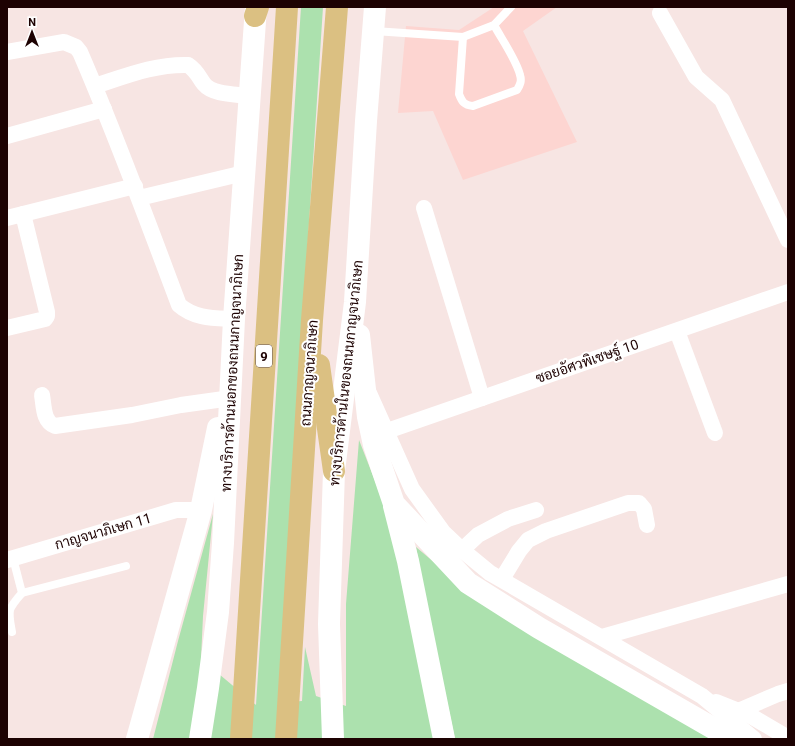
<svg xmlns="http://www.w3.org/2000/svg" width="795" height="746" viewBox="0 0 795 746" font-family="Roboto,Sarabun,sans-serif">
<rect width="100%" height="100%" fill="#f7e5e3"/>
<path fill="#fdd5d1" d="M494,7H557L523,31L577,142L463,180L433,111L398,113L406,26L459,30Z"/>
<g fill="#ace1ae">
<path d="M301,7H323L278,703L302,701L305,647L316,696L346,706V604L359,440L386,509L437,739H153L178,641L213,514L203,616L201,659L256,705Z"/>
<path d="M416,547L448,574L713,739H455L427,607Z"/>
</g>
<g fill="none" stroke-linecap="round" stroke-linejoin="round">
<g stroke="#fff" stroke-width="8">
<path d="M374,31L463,37L494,25L511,7"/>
<path d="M463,37L459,94C462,102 464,105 473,106L517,90C520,85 522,81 520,75C517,61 501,38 494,25"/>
<path d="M22,593L126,566"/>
<path d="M12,632C8,610 7,610 22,593L13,558"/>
</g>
<g stroke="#fff" stroke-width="16">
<path d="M660,13L696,77L722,100L788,240"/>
<path d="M7,52L64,42L76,47L80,52C116,135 147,220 179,305C195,319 214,318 234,319"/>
<path d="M95,86C126,76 155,64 188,65C197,71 198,76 204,84C213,95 236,94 249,96"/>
<path d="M7,136L104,109"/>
<path d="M139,198L244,173"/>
<path d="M424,208L482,398"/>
<path d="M7,218L135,186"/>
<path d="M7,328L45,319L47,316V312L23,214"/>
<path d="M677,331L715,433"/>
<path d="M369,393L412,489L443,532L462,550L490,573L702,696L754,739"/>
<path d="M42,395C44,406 43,422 55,426L132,415L181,405L224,399"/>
<path d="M387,431L788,292"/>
<path d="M462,550L478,535L508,519L536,510"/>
<path d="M7,560L176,510H201"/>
<path d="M502,579L519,551L528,540L546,531L628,503H639L644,509L647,525"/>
<path d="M602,637L788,584"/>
<path d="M716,702L751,716L783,735L787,739"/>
<path d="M738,711L778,694L788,691"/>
</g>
<g stroke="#fff" stroke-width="22">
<path d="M359,335L368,417L374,445L394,504L468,583L539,628L732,739"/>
<path d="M394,506L408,561L444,739"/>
<path d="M137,739L201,510L218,428"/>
<path d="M200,739L208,688L218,612L223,543L234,319L256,7"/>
<path d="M333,739L329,624L334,471L355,302L366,121L375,7"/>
</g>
<g stroke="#dbc082" stroke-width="22">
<path d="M255,16L258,7"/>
<path d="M319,365L334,471"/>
<path d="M241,739L287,7"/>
<path d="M286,739L312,320L337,7"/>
</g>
</g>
<g text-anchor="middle" stroke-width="4" stroke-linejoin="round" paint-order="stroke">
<rect fill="#fff" stroke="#614e4e" stroke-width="1" x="256" y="345" width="16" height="22" rx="3"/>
<g font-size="13" font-weight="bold" fill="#1d0202">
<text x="264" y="361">9</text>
</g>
<g font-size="14" fill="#1d0202" stroke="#fff">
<text transform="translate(587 361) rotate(-19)" y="5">ซอยอัศวพิเชษฐ์ 10</text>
<text transform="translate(232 373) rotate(-87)" y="5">ทางบริการด้านนอกของถนนกาญจนาภิเษก</text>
<text transform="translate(309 373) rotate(-86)" y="5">ถนนกาญจนาภิเษก</text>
<text transform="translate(346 373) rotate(-84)" y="5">ทางบริการด้านในของถนนกาญจนาภิเษก</text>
<text transform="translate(103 531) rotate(-16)" y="5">กาญจนาภิเษก 11</text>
</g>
</g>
<rect width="795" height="746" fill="none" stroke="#1d0202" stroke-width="16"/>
<g transform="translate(32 32)" stroke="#ffffff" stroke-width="3" paint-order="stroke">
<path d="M0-3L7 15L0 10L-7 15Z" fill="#1d0202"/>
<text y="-6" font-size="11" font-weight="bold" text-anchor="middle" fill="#1d0202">N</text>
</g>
</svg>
